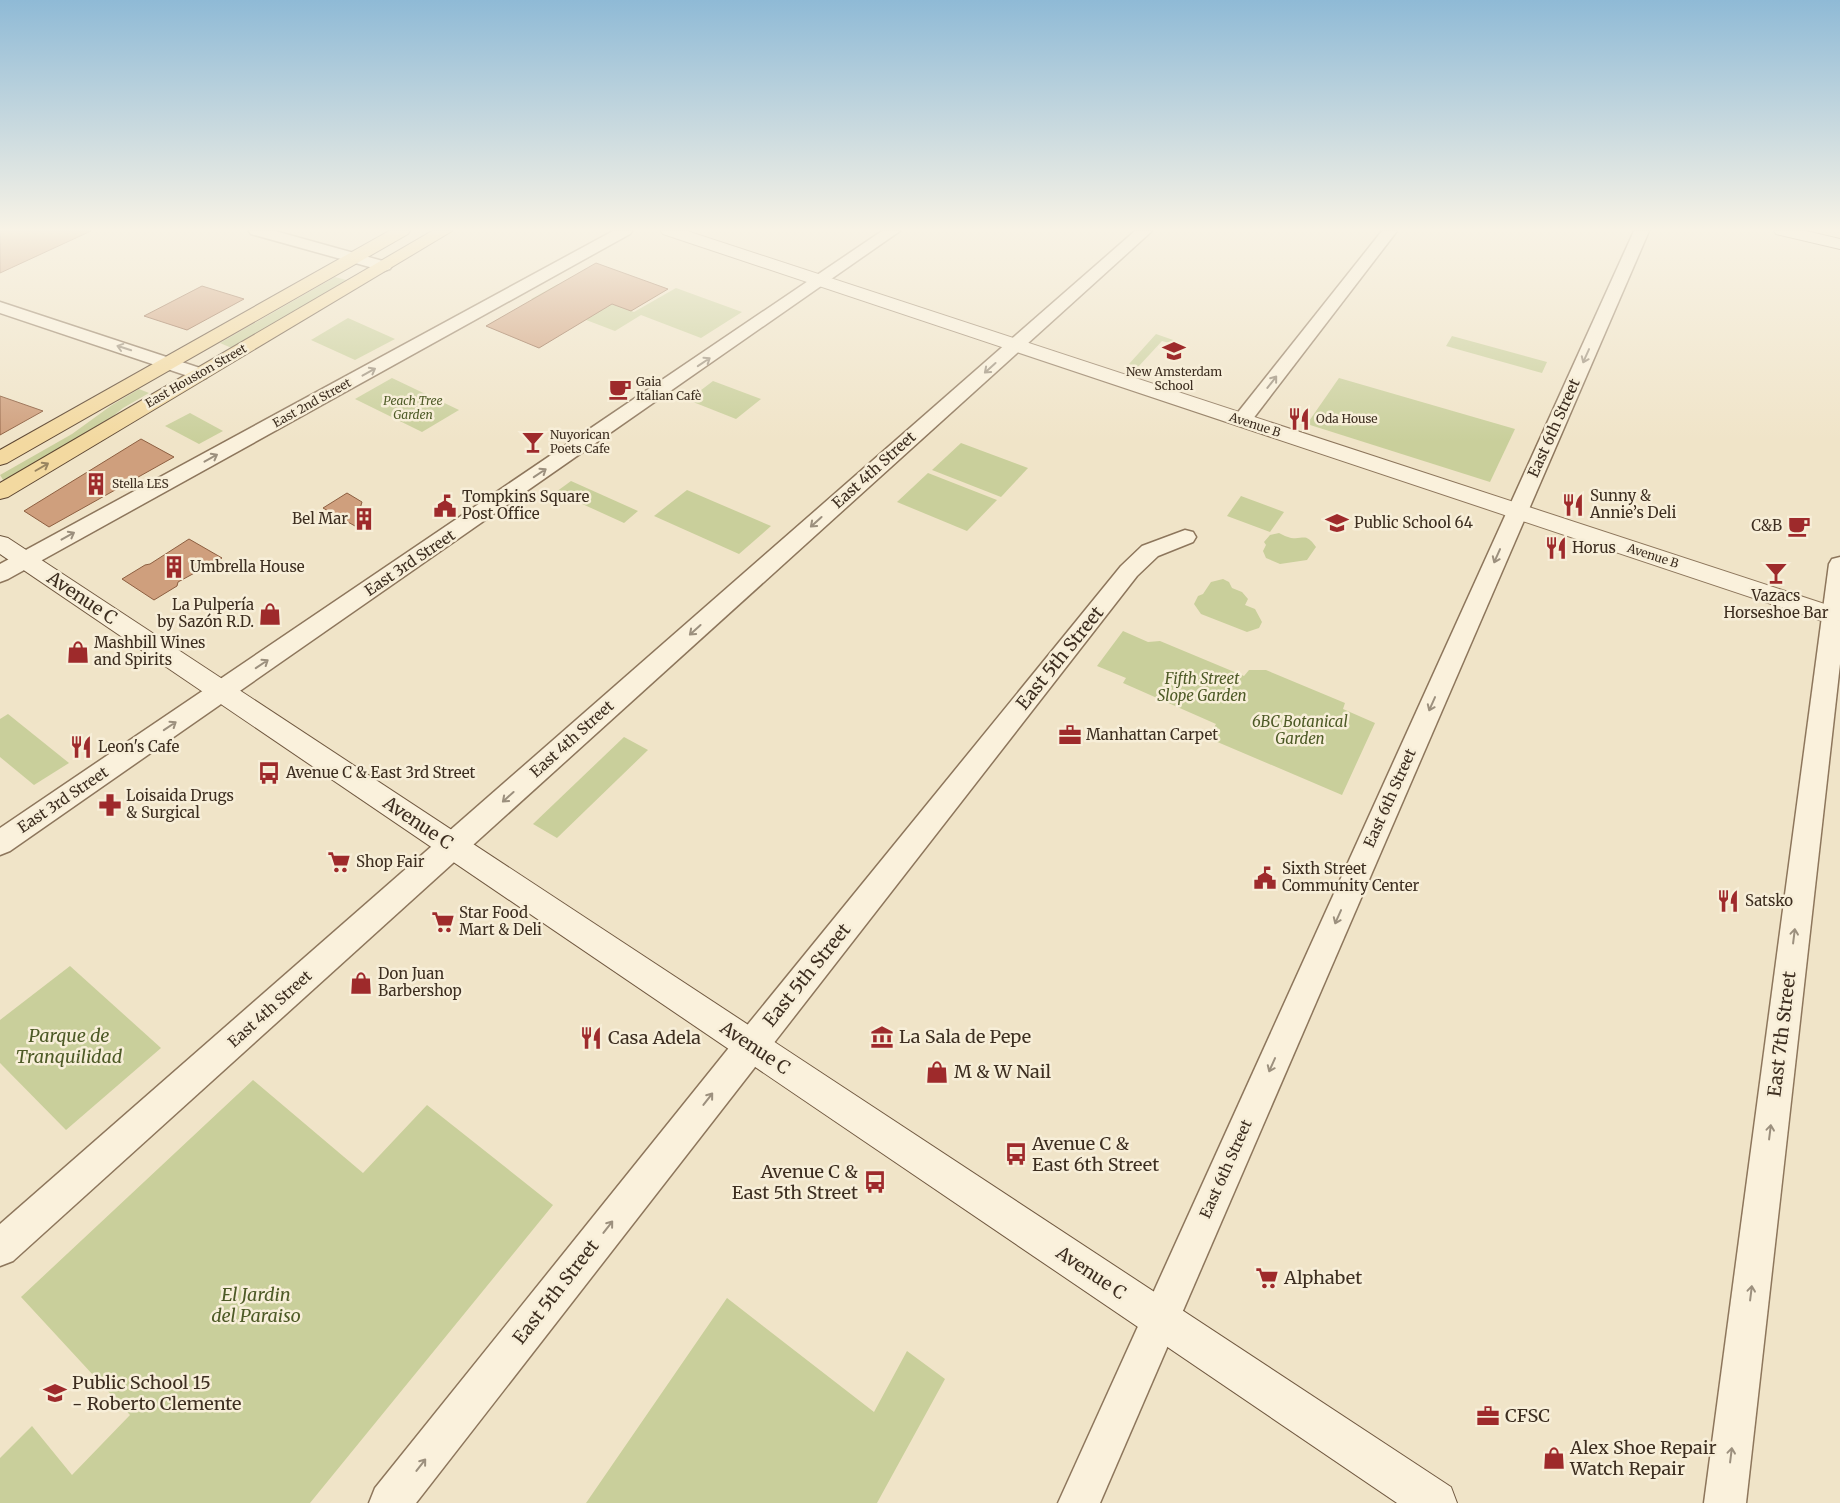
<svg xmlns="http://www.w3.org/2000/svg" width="1840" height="1503" viewBox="0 0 1840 1503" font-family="Merriweather,serif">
<rect width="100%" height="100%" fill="#f0e4c8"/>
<g fill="#c9cf9b">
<path d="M335,277L350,281L234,349L220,343Z"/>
<path d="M558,284L634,312L676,288L742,312L701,338L641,315L615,331L531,299Z"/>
<path d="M348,318L395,339L355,360L311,340Z"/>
<path d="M1156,334L1176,341L1173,344L1162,341L1138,367L1129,364Z"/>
<path d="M1452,336L1547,362L1542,373L1446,346Z"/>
<path d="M392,378L459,410L422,432L355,399Z"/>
<path d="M1339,378L1515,429L1490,482L1307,424Z"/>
<path d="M713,381L761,399L736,419L688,400Z"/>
<path d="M139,389L149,393L123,408L97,429L5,483L0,475L72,434L112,405Z"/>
<path d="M190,413L223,431L199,444L165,426Z"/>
<path d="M961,443L1028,468L1001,497L932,470Z"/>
<path d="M928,473L997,500L967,531L897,502Z"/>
<path d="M571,481L638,511L624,523L556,492Z"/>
<path d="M687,490L771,526L739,554L654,516Z"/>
<path d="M1241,496L1284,512L1270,532L1227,516Z"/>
<path d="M1279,533C1283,535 1287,537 1291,538C1304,540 1305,532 1316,547L1307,560L1280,564L1266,558L1263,551L1266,545L1264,542L1270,535Z"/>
<path d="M1223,579L1229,582L1232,588L1242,592L1248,599L1245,605L1255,609L1262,622L1259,628L1247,632L1201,614L1194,604L1198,596L1203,594L1211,582Z"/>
<path d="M1123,631L1148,642L1160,641L1244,676L1249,670H1266L1345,703L1343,709L1375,723L1342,795L1208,738L1216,724L1123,683L1126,678L1097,666Z"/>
<path d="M8,714L69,763L34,785L0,757V719Z"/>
<path d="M624,737L648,750L557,838L533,824Z"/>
<path d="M70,966L161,1048L66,1130L0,1063V1020Z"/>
<path d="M253,1080L363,1173L427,1105L553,1205L310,1503H0V1458L32,1426L72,1475L130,1415L21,1297Z"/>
<path d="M727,1298L874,1412L907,1351L945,1379L877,1503H586Z"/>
</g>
<g fill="#cf9f7d" stroke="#8d5f41">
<path d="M0,231H91L0,273Z"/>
<path d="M596,263L668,289L631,311L612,304L539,348L486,326Z"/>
<path d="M202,286L244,299L187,330L144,316Z"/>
<path d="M0,396L43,411L0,435Z"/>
<path d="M141,439L174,457L49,527L24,511Z"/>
<path d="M347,493L362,502L355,526L323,508Z"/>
<path d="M189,539L222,558L178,582L177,586L154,600L122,579L145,565L150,564Z"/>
</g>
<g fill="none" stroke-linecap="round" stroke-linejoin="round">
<defs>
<g id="minor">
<path d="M249,231H275L390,263L392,266L390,269L384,271L251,234Z"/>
<path d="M613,231H632L630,234L8,579L0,582V564Z"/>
<path d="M882,231H900L10,851L0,855V828Z"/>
<path d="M1135,231H1152L13,1261L0,1266V1224Z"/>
<path d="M1382,231H1397L1249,424L1242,426L1235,424L1232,420L1235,416Z"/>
<path d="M1634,231H1649L1100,1503H1058Z"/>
<path d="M0,302L206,370L209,374L206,378L200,380L194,378L0,313Z"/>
<path d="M1185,530L1193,532L1196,537L1193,542L1158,556L1137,576L416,1503H369L375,1488L740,1034L1121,566L1142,546Z"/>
<path d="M1840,557V664L1746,1503H1704L1829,564L1832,559Z"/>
</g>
<path id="tertiary" d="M661,231H687L1840,609V627L663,234Z"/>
<g id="secondary">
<path d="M1774,231H1806L1840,239V249L1776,234Z"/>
<path d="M0,536L8,538L1451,1487L1457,1503H1397L0,554Z"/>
</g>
<g id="primary">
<path d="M389,231H410L408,234L7,463L0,465V450Z"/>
<path d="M432,231H452L8,497L0,499V483Z"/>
</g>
</defs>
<use href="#minor" stroke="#8d765c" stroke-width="3"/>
<use href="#tertiary" stroke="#8d765c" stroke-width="2"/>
<use href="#secondary" stroke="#6f573f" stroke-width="2"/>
<use href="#primary" stroke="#5b4430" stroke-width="2"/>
<use href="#minor" fill="#faf1dc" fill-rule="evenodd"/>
<use href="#tertiary" fill="#faf1dc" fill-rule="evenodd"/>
<use href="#secondary" fill="#faf1dc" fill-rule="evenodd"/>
<use href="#primary" fill="#f3d9a0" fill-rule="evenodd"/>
</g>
<defs><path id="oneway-shaft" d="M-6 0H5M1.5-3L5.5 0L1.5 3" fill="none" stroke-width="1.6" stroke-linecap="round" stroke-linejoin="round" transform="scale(1.25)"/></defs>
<g stroke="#9c907e">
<use href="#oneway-shaft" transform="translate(124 348) rotate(-162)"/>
<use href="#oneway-shaft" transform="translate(1586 356) rotate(114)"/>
<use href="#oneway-shaft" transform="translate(704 362) rotate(-34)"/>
<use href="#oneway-shaft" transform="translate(990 368) rotate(138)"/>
<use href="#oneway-shaft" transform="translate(369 372) rotate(-29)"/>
<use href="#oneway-shaft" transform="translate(1272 382) rotate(-52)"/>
<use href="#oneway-shaft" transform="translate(211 458) rotate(-29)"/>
<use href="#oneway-shaft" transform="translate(540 473) rotate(-34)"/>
<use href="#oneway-shaft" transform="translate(816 522) rotate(138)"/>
<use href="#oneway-shaft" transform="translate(68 536) rotate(-29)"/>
<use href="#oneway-shaft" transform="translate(1497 556) rotate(114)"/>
<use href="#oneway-shaft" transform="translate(695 630) rotate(138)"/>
<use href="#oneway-shaft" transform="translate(262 664) rotate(-34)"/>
<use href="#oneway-shaft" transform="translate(1432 704) rotate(114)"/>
<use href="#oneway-shaft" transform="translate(170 726) rotate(-34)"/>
<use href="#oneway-shaft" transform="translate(508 797) rotate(138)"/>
<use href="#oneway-shaft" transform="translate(1338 917) rotate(114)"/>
<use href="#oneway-shaft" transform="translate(1794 936) rotate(-83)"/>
<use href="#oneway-shaft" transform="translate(1272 1065) rotate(114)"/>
<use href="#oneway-shaft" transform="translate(708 1099) rotate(-52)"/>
<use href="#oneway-shaft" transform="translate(1770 1132) rotate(-83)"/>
<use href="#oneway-shaft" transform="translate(608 1227) rotate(-52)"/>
<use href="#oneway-shaft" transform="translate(1751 1293) rotate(-83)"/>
<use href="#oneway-shaft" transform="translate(1731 1455) rotate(-83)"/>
<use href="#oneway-shaft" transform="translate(421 1465) rotate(-52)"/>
</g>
<use stroke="#988460" href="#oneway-shaft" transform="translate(42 467) rotate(-30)"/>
<linearGradient id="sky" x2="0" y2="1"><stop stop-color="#8fbad6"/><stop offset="0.52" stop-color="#f8f3e6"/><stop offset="1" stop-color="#f8f3e6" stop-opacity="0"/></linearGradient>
<rect width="1840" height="442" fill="url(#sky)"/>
<defs>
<symbol id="school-bare" viewBox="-9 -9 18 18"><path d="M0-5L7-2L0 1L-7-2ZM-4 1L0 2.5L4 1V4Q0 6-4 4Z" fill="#9e2a2b" stroke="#f7eed8" stroke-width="2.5" paint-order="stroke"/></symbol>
<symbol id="cafe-bare" viewBox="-9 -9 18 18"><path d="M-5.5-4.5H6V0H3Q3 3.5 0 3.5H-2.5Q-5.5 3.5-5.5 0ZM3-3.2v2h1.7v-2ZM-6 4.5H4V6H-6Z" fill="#9e2a2b" stroke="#f7eed8" stroke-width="2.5" paint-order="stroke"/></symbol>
<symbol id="restaurant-bare" viewBox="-9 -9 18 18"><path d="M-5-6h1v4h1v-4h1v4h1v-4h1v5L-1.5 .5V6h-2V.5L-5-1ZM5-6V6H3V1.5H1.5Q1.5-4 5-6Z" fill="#9e2a2b" stroke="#f7eed8" stroke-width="2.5" paint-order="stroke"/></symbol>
<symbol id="bar-bare" viewBox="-9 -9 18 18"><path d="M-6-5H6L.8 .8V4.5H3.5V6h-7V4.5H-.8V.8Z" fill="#9e2a2b" stroke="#f7eed8" stroke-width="2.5" paint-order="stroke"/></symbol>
<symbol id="building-bare" viewBox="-9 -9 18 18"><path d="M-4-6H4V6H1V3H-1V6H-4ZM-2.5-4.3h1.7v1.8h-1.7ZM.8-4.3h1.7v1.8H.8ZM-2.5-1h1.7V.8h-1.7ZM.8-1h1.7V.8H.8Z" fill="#9e2a2b" stroke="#f7eed8" stroke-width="2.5" paint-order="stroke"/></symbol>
<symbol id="civic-bare" viewBox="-9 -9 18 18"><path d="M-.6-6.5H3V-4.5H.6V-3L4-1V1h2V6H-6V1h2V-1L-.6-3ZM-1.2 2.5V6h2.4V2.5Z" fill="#9e2a2b" stroke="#f7eed8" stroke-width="2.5" paint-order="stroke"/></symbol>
<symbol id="shop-bare" viewBox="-9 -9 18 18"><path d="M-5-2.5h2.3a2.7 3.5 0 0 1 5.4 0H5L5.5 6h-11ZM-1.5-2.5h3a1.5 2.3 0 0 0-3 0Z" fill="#9e2a2b" stroke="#f7eed8" stroke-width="2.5" paint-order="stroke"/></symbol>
<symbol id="office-bare" viewBox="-9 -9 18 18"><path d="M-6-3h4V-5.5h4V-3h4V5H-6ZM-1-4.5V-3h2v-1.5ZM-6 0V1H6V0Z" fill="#9e2a2b" stroke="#f7eed8" stroke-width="2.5" paint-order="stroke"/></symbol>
<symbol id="bus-bare" viewBox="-9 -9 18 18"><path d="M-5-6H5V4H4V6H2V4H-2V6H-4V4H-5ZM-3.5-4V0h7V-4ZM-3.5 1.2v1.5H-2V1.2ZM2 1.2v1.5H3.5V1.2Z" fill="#9e2a2b" stroke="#f7eed8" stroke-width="2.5" paint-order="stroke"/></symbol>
<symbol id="pharmacy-bare" viewBox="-9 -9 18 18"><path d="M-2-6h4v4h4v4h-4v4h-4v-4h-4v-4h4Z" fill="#9e2a2b" stroke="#f7eed8" stroke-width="2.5" paint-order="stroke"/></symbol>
<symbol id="supermarket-bare" viewBox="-9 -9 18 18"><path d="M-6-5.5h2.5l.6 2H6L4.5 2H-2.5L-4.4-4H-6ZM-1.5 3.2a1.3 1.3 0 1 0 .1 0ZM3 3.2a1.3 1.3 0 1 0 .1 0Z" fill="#9e2a2b" stroke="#f7eed8" stroke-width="2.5" paint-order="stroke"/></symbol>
<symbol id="museum-bare" viewBox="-9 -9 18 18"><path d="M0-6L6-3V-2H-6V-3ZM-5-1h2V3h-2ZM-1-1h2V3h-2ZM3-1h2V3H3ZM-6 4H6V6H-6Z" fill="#9e2a2b" stroke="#f7eed8" stroke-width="2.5" paint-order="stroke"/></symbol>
</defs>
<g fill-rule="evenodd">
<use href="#school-bare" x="1158" y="335" width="32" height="32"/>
<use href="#cafe-bare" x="604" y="373" width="32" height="32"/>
<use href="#restaurant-bare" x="1283" y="403" width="32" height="32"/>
<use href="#bar-bare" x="517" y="426" width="32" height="32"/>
<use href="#building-bare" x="80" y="468" width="32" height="32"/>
<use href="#restaurant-bare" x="1557" y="489" width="32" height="32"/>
<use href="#civic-bare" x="429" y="490" width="32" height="32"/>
<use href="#building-bare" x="348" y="503" width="32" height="32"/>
<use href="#school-bare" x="1321" y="507" width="32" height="32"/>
<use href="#cafe-bare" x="1783" y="510" width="32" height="32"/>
<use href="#restaurant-bare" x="1540" y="532" width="32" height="32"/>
<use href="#building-bare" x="158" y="551" width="32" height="32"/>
<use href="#bar-bare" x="1760" y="557" width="32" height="32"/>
<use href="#shop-bare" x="254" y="598" width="32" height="32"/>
<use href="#shop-bare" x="62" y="636" width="32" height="32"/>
<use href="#office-bare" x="1054" y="719" width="32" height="32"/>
<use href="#restaurant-bare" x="65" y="731" width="32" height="32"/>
<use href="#bus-bare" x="253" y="757" width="32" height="32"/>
<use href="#pharmacy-bare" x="94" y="789" width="32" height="32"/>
<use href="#supermarket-bare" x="323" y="846" width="32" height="32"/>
<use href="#civic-bare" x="1249" y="862" width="32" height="32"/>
<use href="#restaurant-bare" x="1712" y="885" width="32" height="32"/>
<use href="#supermarket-bare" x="427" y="906" width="32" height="32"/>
<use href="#shop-bare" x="345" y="967" width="32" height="32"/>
<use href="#museum-bare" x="866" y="1021" width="32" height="32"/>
<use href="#restaurant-bare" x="575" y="1022" width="32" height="32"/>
<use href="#shop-bare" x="921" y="1056" width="32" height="32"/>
<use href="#bus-bare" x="1000" y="1138" width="32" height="32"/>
<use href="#bus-bare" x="859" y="1166" width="32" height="32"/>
<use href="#supermarket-bare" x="1251" y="1262" width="32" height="32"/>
<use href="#school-bare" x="39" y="1377" width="32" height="32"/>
<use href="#office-bare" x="1472" y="1400" width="32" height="32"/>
<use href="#shop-bare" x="1538" y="1442" width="32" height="32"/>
</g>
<g text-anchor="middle" stroke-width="5" stroke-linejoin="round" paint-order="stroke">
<g font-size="12" fill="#3d2e20" stroke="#f7eed8" text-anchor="start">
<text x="1174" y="376" text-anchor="middle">New Amsterdam<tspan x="1174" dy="14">School</tspan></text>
<text x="636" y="386">Gaia<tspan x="636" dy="14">Italian Cafè</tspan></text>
<text x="1316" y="423">Oda House</text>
<text x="550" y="439">Nuyorican<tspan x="550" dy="14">Poets Cafe</tspan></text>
<text x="112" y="488">Stella LES</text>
</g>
<g font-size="12" fill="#3d2e20" stroke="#f7eed8">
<text transform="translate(196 376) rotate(-30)" y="4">East Houston Street</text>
<text transform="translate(312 403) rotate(-29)" y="4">East 2nd Street</text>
<text transform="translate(1255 425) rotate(18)" y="4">Avenue B</text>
<text transform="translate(1653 556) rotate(18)" y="4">Avenue B</text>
</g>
<g font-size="12" font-style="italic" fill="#4d5a26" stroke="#f7eed8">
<text x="413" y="405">Peach Tree<tspan x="413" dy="14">Garden</tspan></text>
</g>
<g font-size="15" fill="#3d2e20" stroke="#f7eed8">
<text transform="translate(1554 428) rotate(-66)" y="5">East 6th Street</text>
<text transform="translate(874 470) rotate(-42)" y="5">East 4th Street</text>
<text transform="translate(410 563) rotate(-34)" y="5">East 3rd Street</text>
<text transform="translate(572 739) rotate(-42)" y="5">East 4th Street</text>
<text transform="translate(1390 798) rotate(-66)" y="5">East 6th Street</text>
<text transform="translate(63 800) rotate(-34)" y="5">East 3rd Street</text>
<text transform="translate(270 1009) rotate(-42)" y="5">East 4th Street</text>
<text transform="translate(1226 1169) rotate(-66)" y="5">East 6th Street</text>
</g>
<g font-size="15" fill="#3d2e20" stroke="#f7eed8" text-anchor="start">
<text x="1590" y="501">Sunny &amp;<tspan x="1590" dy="17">Annie’s Deli</tspan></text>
<text x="462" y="502">Tompkins Square<tspan x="462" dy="17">Post Office</tspan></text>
<text x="348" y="524" text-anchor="end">Bel Mar</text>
<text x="1354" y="528">Public School 64</text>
<text x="1782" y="531" text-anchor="end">C&amp;B</text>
<text x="1572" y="553">Horus</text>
<text x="190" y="572">Umbrella House</text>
<text x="1776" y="601" text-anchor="middle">Vazacs<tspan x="1776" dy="17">Horseshoe Bar</tspan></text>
<text x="254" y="610" text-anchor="end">La Pulpería<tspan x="254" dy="17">by Sazón R.D.</tspan></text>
<text x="94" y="648">Mashbill Wines<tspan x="94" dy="17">and Spirits</tspan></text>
<text x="1086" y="740">Manhattan Carpet</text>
<text x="98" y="752">Leon's Cafe</text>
<text x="286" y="778">Avenue C &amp; East 3rd Street</text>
<text x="126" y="801">Loisaida Drugs<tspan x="126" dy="17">&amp; Surgical</tspan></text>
<text x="356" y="867">Shop Fair</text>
<text x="1282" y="874">Sixth Street<tspan x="1282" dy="17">Community Center</tspan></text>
<text x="1745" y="906">Satsko</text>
<text x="459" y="918">Star Food<tspan x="459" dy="17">Mart &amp; Deli</tspan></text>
<text x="378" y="979">Don Juan<tspan x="378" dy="17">Barbershop</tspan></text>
</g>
<g font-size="15" font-style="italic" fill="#4d5a26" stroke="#f7eed8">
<text x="1202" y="684">Fifth Street<tspan x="1202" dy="17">Slope Garden</tspan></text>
<text x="1300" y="727">6BC Botanical<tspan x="1300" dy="17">Garden</tspan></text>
</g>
<g font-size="18" fill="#3d2e20" stroke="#f7eed8">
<text transform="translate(82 598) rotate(34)" y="6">Avenue C</text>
<text transform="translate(1060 658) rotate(-51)" y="6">East 5th Street</text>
<text transform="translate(418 823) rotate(34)" y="6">Avenue C</text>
<text transform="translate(807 975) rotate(-51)" y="6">East 5th Street</text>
<text transform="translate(1782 1034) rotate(-83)" y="6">East 7th Street</text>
<text transform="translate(755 1048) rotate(34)" y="6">Avenue C</text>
<text transform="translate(1091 1273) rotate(34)" y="6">Avenue C</text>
<text transform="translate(556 1292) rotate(-52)" y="6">East 5th Street</text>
</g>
<g font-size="18" font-style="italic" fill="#4d5a26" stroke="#f7eed8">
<text x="69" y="1042">Parque de<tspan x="69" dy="21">Tranquilidad</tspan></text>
<text x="256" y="1301">El Jardin<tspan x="256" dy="21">del Paraiso</tspan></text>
</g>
<g font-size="18" fill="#3d2e20" stroke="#f7eed8" text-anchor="start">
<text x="899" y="1043">La Sala de Pepe</text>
<text x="608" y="1044">Casa Adela</text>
<text x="954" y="1078">M &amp; W Nail</text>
<text x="1032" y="1150">Avenue C &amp;<tspan x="1032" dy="21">East 6th Street</tspan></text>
<text x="858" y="1178" text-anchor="end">Avenue C &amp;<tspan x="858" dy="21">East 5th Street</tspan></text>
<text x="1284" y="1284">Alphabet</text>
<text x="72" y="1389">Public School 15<tspan x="72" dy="21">- Roberto Clemente</tspan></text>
<text x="1505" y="1422">CFSC</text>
<text x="1570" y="1454">Alex Shoe Repair<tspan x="1570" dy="21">Watch Repair</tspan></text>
</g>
</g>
</svg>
